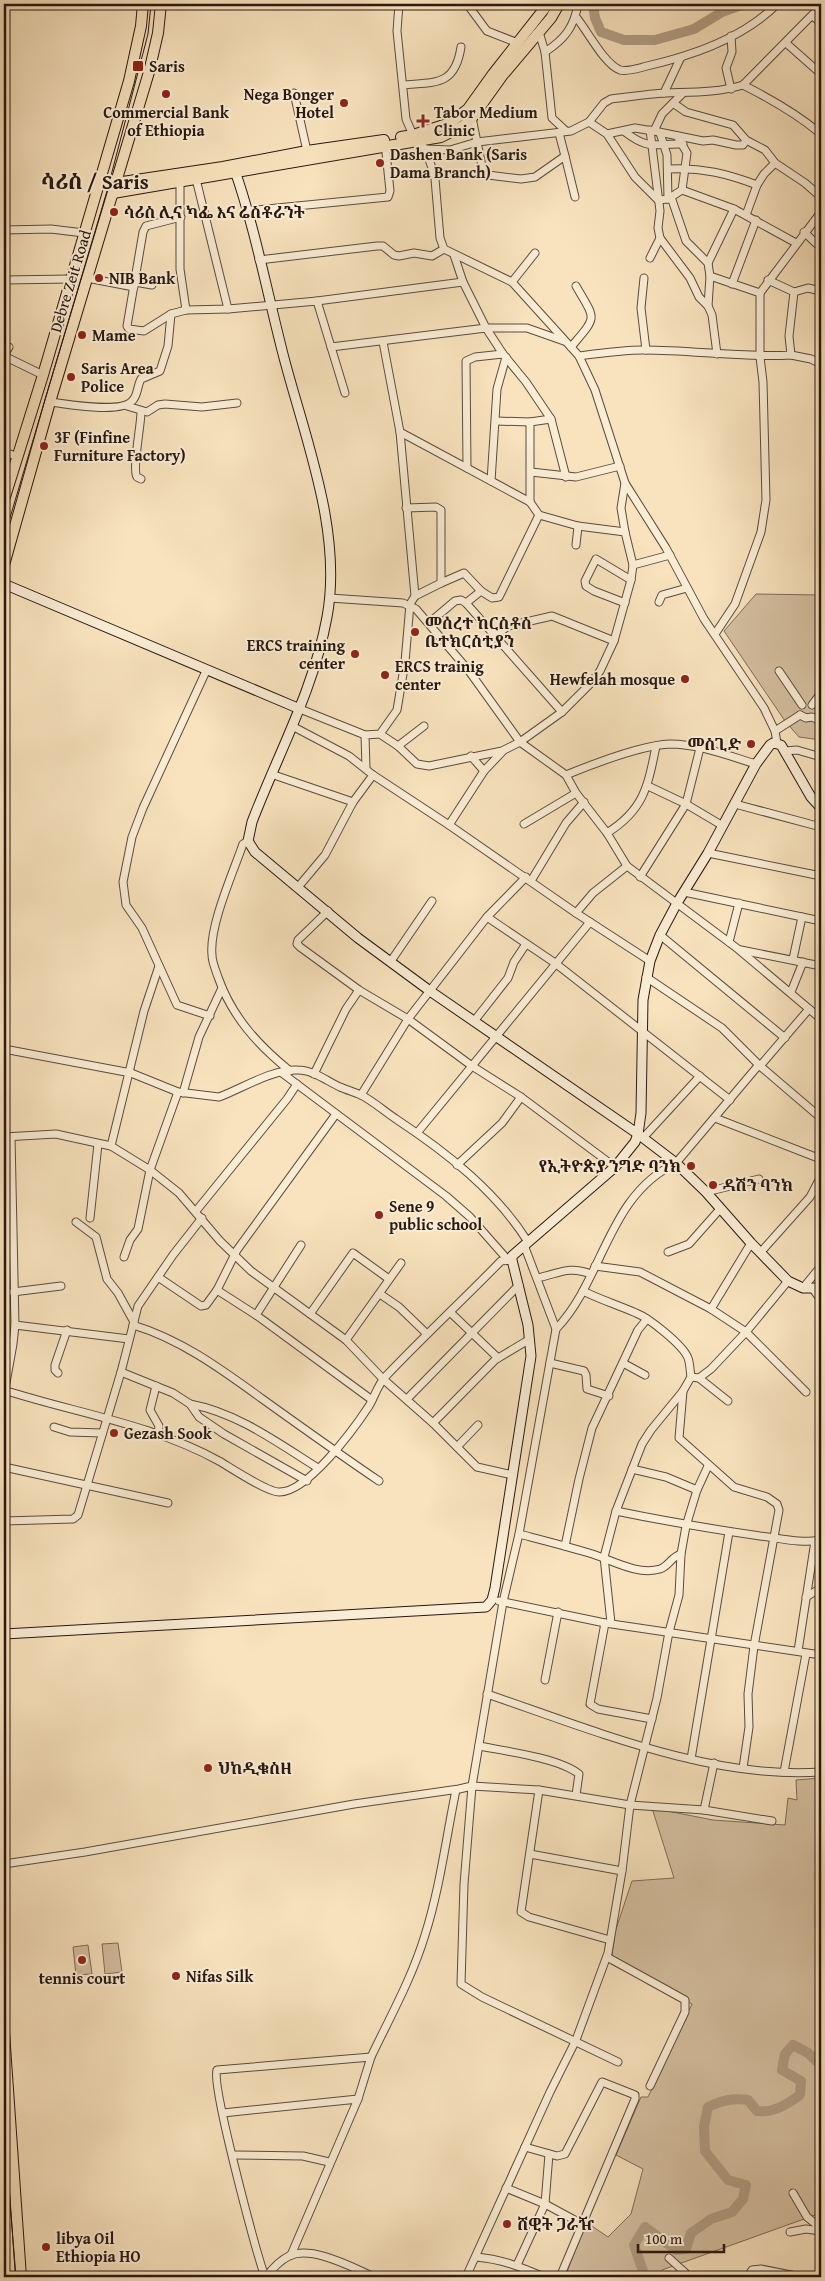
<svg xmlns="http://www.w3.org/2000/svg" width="825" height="2281" viewBox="0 0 825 2281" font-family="'Gentium Book Plus','Noto Serif Ethiopic',serif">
<rect width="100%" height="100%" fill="#f8e3be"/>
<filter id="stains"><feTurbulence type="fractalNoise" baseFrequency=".004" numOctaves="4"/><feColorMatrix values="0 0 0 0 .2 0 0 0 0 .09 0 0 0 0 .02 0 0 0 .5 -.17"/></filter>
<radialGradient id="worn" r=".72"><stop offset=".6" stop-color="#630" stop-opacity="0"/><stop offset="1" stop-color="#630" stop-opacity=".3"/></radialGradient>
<g fill="#d5c0a1" stroke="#7e6c5a">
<path d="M756,594L821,595V740L799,737L785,721L724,631Z"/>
<path d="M821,1778V2202L818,2214L662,2270L660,2277H565L586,2222L608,2237L631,2214L643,2169L616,2155L641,2097H648L692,2004L611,1964L615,1932L632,1881L674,1878L652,1808L713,1820L785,1825L788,1798L797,1800L796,1780Z"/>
<path d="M118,1943L122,1972L105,1974L102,1944Z"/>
<path d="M88,1945L92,1974L76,1975L73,1947Z"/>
</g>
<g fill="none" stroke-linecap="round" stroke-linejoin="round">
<g stroke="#b19e84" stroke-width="10">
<path d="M593,4L595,18L601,32L624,40H655L694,29L722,12L744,4"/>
<path d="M645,2277L634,2245L645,2227L676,2250L686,2249L691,2233L711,2219L732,2212L743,2199L746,2185L728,2180L705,2151L704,2126L708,2107C723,2100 732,2098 748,2100L757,2111C774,2113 786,2105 800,2095L801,2081L782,2070L785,2054L793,2045L808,2053L816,2061L821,2060"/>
</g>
<defs>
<g id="street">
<path d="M399,4L397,31L406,119L413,135L425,149L431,165L435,179L440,238L444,249L512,282L579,356L595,390L625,483L666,548L704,619L764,708L775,731L777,743"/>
<path d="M467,4L487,31L518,43"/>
<path d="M813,16L821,23"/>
<path d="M576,17C587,30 604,64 620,70C628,72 639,68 647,66C691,56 744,38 777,4"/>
<path d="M539,32L545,52L552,118L566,131"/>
<path d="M731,36L732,52L726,68L731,89"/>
<path d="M786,43L821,74"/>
<path d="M545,52C565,39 574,27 578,4"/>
<path d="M403,85C436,82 455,86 461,47"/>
<path d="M743,85C771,99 797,114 821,134"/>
<path d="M294,93L307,151"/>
<path d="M664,93L680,59"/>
<path d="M683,93L662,114L654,131L703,141L713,140L736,145H743L746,140"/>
<path d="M673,103L686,112L733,125L746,140L765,150L775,163"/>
<path d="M472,118L483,171L488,175L521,179L535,177L565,156L559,133"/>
<path d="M589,122L607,134L635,177L658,200L668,199"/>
<path d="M650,130L660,211L658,228L660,238L690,278L699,297L708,306L712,315L717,354"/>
<path d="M625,132C650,151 654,143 683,144"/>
<path d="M660,133L667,155L668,199L670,198"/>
<path d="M607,134L635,128L653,131"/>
<path d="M677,136L687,153L682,190L671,197L686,241L708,263L710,276L760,293"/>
<path d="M425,149L450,150L477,142L571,131L589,122L604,103L611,99C629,97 647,94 665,93C691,92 717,93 743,85L821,6"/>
<path d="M565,156L575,197"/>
<path d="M669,169C701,167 728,174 757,185L746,215"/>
<path d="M196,179L228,309"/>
<path d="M180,181V269L186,310"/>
<path d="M757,185L764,174L775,163L805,183L821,197"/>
<path d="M682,190L734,209L796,243"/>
<path d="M246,211L388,197L390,191L385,143"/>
<path d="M181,217L146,226L143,232L127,326L129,329L144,331L171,314L186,310L228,309L317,301L331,347L486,328L503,354L526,382L551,419L566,477"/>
<path d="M4,230L51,229L84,233"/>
<path d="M804,232L821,248"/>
<path d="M454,255L463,282"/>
<path d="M650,258L660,238"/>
<path d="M259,260L377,246H383L394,255L399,256L414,253L432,256L444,249"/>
<path d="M708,263L734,209"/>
<path d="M87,278L134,287"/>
<path d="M644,278L641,308L646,350"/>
<path d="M4,280L71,279"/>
<path d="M768,280L794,292L808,288L821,291"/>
<path d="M135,282L152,285"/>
<path d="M512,282L535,253"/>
<path d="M732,284L756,220"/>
<path d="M317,301L463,282L486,328H527L564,341"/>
<path d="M708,306L710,276"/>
<path d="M383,342L400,432"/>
<path d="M331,347L345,393"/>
<path d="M571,347C598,315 596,321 576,286"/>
<path d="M4,355L9,347"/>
<path d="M791,355L811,359L821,364"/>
<path d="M4,356L43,375"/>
<path d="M579,356C601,353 622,350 644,350C693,350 742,358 791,355L789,336L794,292"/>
<path d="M50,402C67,404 120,414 132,401C138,396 137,386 141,379L160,371L168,346L171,314"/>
<path d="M127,406L147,412L158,405L165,404L202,407L237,403"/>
<path d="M141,412C141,425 132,470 137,477L141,479"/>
<path d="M496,421L530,422L551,419"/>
<path d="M530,422V502"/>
<path d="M4,452L16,456"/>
<path d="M467,468L466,361L475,357L503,354"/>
<path d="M531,472L576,477L620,466"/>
<path d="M491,481L497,389L506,357"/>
<path d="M406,508L436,507L441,510V583L415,596"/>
<path d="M625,532L621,508L625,483"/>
<path d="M576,545L578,526"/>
<path d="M633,565L670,555"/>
<path d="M441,583L464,573L481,591"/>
<path d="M330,598L403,603L416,609L469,671L520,742L566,775L576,793L607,833L627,866L738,949L821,1019"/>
<path d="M659,602L662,595L687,588"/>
<path d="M466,603L481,591L492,598L499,597L539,515"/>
<path d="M625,603L594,591L586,586L585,581L596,559L631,580"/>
<path d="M429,623L455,601L461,600L466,603L562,712"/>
<path d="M715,634L735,604L761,532L766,500L763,382L760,357V293L821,212"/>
<path d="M495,636L508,626L552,616L614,641"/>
<path d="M207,669L143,808L132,837L123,882L126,905L142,928L177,1005L210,1016"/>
<path d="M779,671L802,705"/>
<path d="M812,705L821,693"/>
<path d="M300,709L365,735"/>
<path d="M800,715L806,718L812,717L821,721"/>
<path d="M292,726L349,756L373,775L449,825L576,913L650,961"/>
<path d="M775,731L800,715"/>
<path d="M398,746L424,726"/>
<path d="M785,751L797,750L821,757"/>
<path d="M471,756L484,771"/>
<path d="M366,768L365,735L380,734L397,710L405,662L410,604L415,596L400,432L530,502L539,515L578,526L625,532L633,565L631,580L614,641L600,671L591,683L562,712L520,742L502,751L429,766L417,764L398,746L380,734"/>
<path d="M271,774L353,802"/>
<path d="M566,775C593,764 641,745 670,744C699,744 729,756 756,764"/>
<path d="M648,786L686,804L723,826"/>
<path d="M735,804L821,827"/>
<path d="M524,824L576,793"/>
<path d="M449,825L484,771L502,752"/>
<path d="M607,833C644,810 648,786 656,746"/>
<path d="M248,841L243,844C233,873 209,926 212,955C212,962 216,971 218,977C232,1017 258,1045 290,1071"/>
<path d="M708,853L821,876"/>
<path d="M640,877L686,804L700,748"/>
<path d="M531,881L566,823L584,802"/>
<path d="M299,886L325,855L353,802L373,775"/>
<path d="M684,892L821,921"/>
<path d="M328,911L298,940L297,944L300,947L359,990L408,1019L472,1066L521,1097L615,1167"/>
<path d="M576,913L593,893L627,866"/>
<path d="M487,917L555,963L730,1100"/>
<path d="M660,935L785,1038"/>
<path d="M729,942L739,903"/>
<path d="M741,950L821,966"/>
<path d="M793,959L802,917"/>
<path d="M391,961L432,901"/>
<path d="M646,977L722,1028L760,1066L821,1118"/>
<path d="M791,992L803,962"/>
<path d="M475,1020L508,978L514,962L526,944"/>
<path d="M4,1049L131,1073L178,1092L219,1097C243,1088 272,1069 298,1070C313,1070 327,1081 340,1087C347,1090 354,1092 361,1095C373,1101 384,1111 396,1119C446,1152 496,1191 528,1242"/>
<path d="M282,1073L446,1196L470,1217L507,1259"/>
<path d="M314,1074L346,1009L359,990"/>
<path d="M183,1093L199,1037L222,988"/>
<path d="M361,1095L408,1019L487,917L526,877"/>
<path d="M715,1118L818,1158L821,1163"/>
<path d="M417,1133L590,922"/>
<path d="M4,1137L56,1134L74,1138L111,1146L150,1170L179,1193L220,1241L251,1271L346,1340L383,1379L433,1423L477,1467L513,1475"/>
<path d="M643,1138L700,1076"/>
<path d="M111,1146L144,1011L159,966"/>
<path d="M457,1165L502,1123L521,1097"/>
<path d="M706,1192L759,1179"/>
<path d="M196,1211L287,1099L297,1084"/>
<path d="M90,1218L98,1144"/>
<path d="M76,1222L96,1237L107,1279L118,1293L134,1322"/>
<path d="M524,1245L556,1329"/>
<path d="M668,1252L689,1244L720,1209"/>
<path d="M4,1253L12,1252"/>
<path d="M760,1253L810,1197L821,1176"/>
<path d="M124,1257L130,1240L138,1229L150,1170L178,1092"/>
<path d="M595,1266L640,1272L711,1309L746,1332L806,1392"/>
<path d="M158,1277L201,1306L206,1305L217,1290L237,1250L336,1114"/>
<path d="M537,1278C558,1274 568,1265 591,1274"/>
<path d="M803,1288L821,1266"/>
<path d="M813,1289L821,1300"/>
<path d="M217,1290L256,1315L372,1400"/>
<path d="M583,1291C601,1300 618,1305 636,1313C649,1318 683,1345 688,1358C690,1363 690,1371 691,1377L683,1391L651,1430L642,1444L616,1511L604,1557L611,1623"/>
<path d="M13,1292L61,1286"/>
<path d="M380,1294L399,1307L427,1334"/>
<path d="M711,1309L751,1243"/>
<path d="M451,1313L498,1358"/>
<path d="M310,1314L353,1253L389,1279"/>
<path d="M256,1315L301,1245"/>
<path d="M15,1325L129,1339"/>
<path d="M133,1325C180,1339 221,1369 261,1398C300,1426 339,1454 379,1481"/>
<path d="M346,1340L401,1263"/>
<path d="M550,1363L584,1371L586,1375L587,1389L609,1396"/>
<path d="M623,1363L645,1375"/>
<path d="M121,1372L173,1393L190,1404L199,1417L224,1434L307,1481"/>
<path d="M58,1373L55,1370V1365L67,1330"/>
<path d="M691,1377L699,1378L711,1369L746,1332L788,1281"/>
<path d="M699,1378L728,1401"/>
<path d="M156,1386L150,1410L159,1426L158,1434"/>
<path d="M4,1390C75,1413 152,1424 219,1461C231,1468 267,1492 279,1492C307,1493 354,1429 369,1406C375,1396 378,1384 386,1376C423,1337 463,1300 501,1261L512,1260"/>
<path d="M683,1391L679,1438L734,1487L767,1497L777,1504L779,1510L754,1646L748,1694L749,1727L743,1768"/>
<path d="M4,1394L13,1344L15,1325L11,1137"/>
<path d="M407,1399L519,1285"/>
<path d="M190,1404C238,1413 278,1443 318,1468"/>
<path d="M433,1423L495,1360L530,1339"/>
<path d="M54,1427L70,1432L102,1433"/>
<path d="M457,1447L478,1425"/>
<path d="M4,1467L168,1503"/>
<path d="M632,1469L666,1477L697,1490"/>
<path d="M616,1511C664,1521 712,1529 760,1536C779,1538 802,1544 821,1540"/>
<path d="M4,1521L73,1519L78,1515L121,1372L138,1306L173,1255L202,1218"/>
<path d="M519,1534C542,1540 566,1546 589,1553C610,1559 637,1576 660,1569C669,1566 671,1557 681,1554"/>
<path d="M565,1546L579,1479L592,1428L638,1330L647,1319"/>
<path d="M806,1597L821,1588"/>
<path d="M499,1601L605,1623L821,1655"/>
<path d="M605,1623L590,1704L598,1709L652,1719"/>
<path d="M798,1651L815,1541"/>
<path d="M545,1680L558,1612"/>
<path d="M487,1694C590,1729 712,1780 821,1772"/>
<path d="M479,1746C505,1751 559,1758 579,1774L576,1795"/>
<path d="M691,1759L729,1532"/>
<path d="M784,1772L806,1654"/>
<path d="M539,1790L521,1912L529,1917L610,1940"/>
<path d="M704,1810L714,1763"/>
<path d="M530,1854L622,1871"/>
<path d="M4,1864L85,1852L354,1804L459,1789L472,1786L539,1790L630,1805L704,1810L772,1821"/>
<path d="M607,1957L685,2000V2012L650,2086"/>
<path d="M371,2057C390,2017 412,1978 425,1935C440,1888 446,1838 456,1790"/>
<path d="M618,2062L482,1997L461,1984L464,1884L472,1786L503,1602L519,1534L556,1329C604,1279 607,1196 676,1163L757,1067L760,1066L809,1009"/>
<path d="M223,2113L358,2099L291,2255"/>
<path d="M525,2147L557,2156L565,2154L602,2082L635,2095V2099L560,2277"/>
<path d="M233,2155L303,2156L329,2162"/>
<path d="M506,2188L545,2204L582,2224"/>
<path d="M793,2193L807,2217L817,2225"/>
<path d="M816,2229L821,2214"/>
<path d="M790,2232L806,2229L821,2231"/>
<path d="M476,2257C501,2259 521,2267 544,2277"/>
<path d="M669,2258L690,2277"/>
<path d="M517,2265L545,2204L549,2154"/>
<path d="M265,2277C256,2251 211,2085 217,2070L371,2057L358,2099"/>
<path d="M266,2277C272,2269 279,2261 289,2256C312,2245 353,2268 375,2277"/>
<path d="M466,2277L550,2092L576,2040L608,1953L622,1871L630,1805L657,1698L669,1632L679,1595L681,1554L686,1526L697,1490L708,1466"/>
<path d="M748,2277L752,2270L761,2269L801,2277"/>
</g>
<g id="secondary">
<path d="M234,168C255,228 267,292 283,354C304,436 343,531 327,617C314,689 278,754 252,822L248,841L255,852L358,938L430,991L638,1134L676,1163L706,1192L751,1243L788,1281L803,1288H821"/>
<path d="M4,584L300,709"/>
<path d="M4,1634L486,1607L492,1600L495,1588L531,1356L528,1325L512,1260V1256L615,1167L635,1142L638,1134L641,1113L643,1000L650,961L660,935L677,903L708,853L756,764L770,745L773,743L781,745L811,797L821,808"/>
</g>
<g id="primary">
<path d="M401,137L413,135L450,123L468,109L493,74L548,4"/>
<path d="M116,183L223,167L307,151L384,140"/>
<path d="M113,193L441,137L463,126L472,118L502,76L551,18L559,4"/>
<path d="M4,500L43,375L129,81L141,26L143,4"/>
<path d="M4,565L50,402L149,72L158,33L161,4"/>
<path d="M4,2032L21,2277"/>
<path d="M4,2266V2277"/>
</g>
</defs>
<use href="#street" stroke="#5c4b3d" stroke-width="9"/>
<use href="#secondary" stroke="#281812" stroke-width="11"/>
<use href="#primary" stroke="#281812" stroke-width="12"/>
<use href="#street" stroke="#faedd5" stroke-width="7"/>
<use href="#secondary" stroke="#faedd5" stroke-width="9"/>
<use href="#primary" stroke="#f8e3be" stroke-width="10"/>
<g stroke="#281812" stroke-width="1">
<path d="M4,538L107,191L148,34L151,4"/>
<path d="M4,2129L16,2277"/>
</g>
</g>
<g fill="#8f2418" stroke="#faedd5" stroke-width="2">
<rect x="132" y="60" width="12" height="12" rx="2.5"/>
<circle cx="166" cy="94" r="5"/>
<circle cx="344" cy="103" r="5"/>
<path d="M420.5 113.5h5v5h5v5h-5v5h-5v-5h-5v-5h5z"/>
<circle cx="380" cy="163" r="5"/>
<circle cx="114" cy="212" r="5"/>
<circle cx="99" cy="278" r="5"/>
<circle cx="82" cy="335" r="5"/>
<circle cx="71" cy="377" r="5"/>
<circle cx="44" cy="446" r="5"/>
<circle cx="415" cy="632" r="5"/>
<circle cx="355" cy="654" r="5"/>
<circle cx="385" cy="675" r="5"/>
<circle cx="685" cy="679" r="5"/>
<circle cx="751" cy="744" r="5"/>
<circle cx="691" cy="1166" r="5"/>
<circle cx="713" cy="1185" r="5"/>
<circle cx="379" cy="1215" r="5"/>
<circle cx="114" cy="1433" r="5"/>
<circle cx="208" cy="1768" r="5"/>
<circle cx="82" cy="1960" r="5"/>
<circle cx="176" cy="1976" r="5"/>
<circle cx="507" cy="2224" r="5"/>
<circle cx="46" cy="2247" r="5"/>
</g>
<g text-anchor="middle" stroke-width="4" stroke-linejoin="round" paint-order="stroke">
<g font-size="16" font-weight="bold" fill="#281812" stroke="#faedd5" text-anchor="start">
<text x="149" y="72">Saris</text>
<text x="334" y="100" text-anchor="end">Nega Bonger<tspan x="334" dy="18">Hotel</tspan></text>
<text x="166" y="118" text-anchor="middle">Commercial Bank<tspan x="166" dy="18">of Ethiopia</tspan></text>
<text x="434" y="118">Tabor Medium<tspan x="434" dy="18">Clinic</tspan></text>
<text x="390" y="160">Dashen Bank (Saris<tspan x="390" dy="18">Dama Branch)</tspan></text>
<text x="124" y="218">ሳሪስ ሊና ካፌ እና ሬስቶራንት</text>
<text x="109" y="284">NIB Bank</text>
<text x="92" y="341">Mame</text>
<text x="81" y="374">Saris Area<tspan x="81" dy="18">Police</tspan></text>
<text x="54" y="443">3F (Finfine<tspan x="54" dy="18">Furniture Factory)</tspan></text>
<text x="425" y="629">መሰረተ ከርስቶስ<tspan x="425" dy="18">ቤተክርስቲያን</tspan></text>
<text x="345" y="651" text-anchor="end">ERCS training<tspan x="345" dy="18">center</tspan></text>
<text x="395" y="672">ERCS trainig<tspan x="395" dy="18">center</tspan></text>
<text x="675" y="685" text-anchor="end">Hewfelah mosque</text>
<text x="741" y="750" text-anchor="end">መስጊድ</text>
<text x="681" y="1172" text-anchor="end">የኢትዮጵያ ንግድ ባንክ</text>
<text x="723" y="1191">ዳሽን ባንክ</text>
<text x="389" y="1212">Sene 9<tspan x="389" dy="18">public school</tspan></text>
<text x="124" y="1439">Gezash Sook</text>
<text x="218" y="1774">ህከዲቁስዘ</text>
<text x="186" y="1982">Nifas Silk</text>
<text x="82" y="1984" text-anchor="middle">tennis court</text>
<text x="517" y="2230">ሸዊት ጋራዥ</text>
<text x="56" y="2244">libya Oil<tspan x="56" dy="18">Ethiopia HO</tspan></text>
</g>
<g font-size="16" fill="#281812" stroke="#faedd5">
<text transform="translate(70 281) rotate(-73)" y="6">Debre Zeit Road</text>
</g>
<g font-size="21" font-weight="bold" fill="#281812" stroke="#faedd5">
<text x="95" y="189">ሳሪስ / Saris</text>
</g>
</g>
<rect width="825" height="2281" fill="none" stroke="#f8e3be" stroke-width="20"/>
<rect x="5" y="5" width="815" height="2271" fill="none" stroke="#281812" stroke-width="2.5"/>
<rect x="10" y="10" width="805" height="2261" fill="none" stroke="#281812"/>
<path d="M638 2244v8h86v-8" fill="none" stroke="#281812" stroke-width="2.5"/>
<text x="645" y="2244" font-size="15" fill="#281812" stroke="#faedd5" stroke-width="4" paint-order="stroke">100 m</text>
<rect width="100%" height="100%" filter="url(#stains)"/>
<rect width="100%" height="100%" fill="url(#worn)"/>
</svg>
